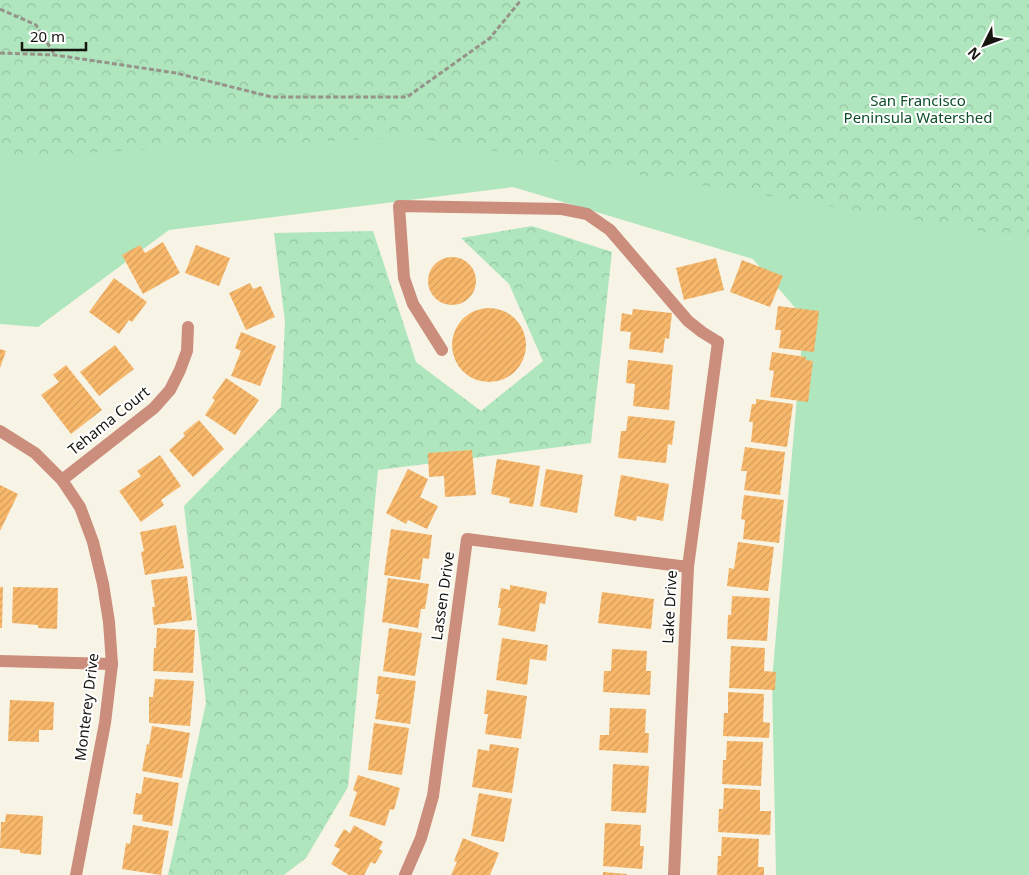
<svg xmlns="http://www.w3.org/2000/svg" width="1029" height="875" viewBox="0 0 1029 875" font-family="'Noto Sans',sans-serif">
<defs>
<pattern id="forest-crowns" width="20" height="18" patternUnits="userSpaceOnUse" patternTransform="scale(1.25)"><rect width="20" height="18" fill="#afe6be"/><path d="M2 6a3 3 0 1 1 6 0M12 15a3 3 0 1 1 6 0" fill="none" stroke="#96c4a2"/></pattern>
<pattern id="building-hatch" width="6" height="6" patternUnits="userSpaceOnUse" patternTransform="scale(1.25)"><rect width="6" height="6" fill="#f8b86b"/><path d="M-1 1l2-2M0 6l6-6M5 7l2-2" fill="none" stroke="#d49d5c"/></pattern>
</defs>
<rect width="100%" height="100%" fill="#f8f4e5"/>
<path fill="#afe6be" d="M0,0H1029V875H776L772,680L804,318L753,259L513,187L169,230L38,327L0,324Z"/>
<g fill="url(#forest-crowns)">
<path d="M0,0H1029V239L409,137L0,157Z"/>
<path d="M532,226L612,252L591,443L378,470L348,787L306,858L284,875H168L206,703L184,506L281,407L285,322L274,233L373,231L416,362L481,411L543,361L509,284L461,238Z"/>
</g>
<g fill="url(#building-hatch)">
<path d="M163,242L180,273L143,294L122,255L140,245L145,253Z"/>
<path d="M196,245L230,258L219,286L185,273Z"/>
<circle cx="452" cy="281" r="24"/>
<path d="M716,258L724,290L684,300L676,268Z"/>
<path d="M742,260L783,276L770,307L730,292Z"/>
<path d="M114,278L147,302L132,322L129,320L119,334L89,312Z"/>
<path d="M250,283L253,289L261,286L275,317L246,330L229,293Z"/>
<path d="M778,306L819,311L814,352L779,348L781,330H775Z"/>
<circle cx="489" cy="345" r="37"/>
<path d="M633,309L672,313L669,339L665,338L663,353L629,349L631,332L620,331L622,313L632,315Z"/>
<path d="M241,332L276,346L260,386L231,376L241,351L235,348Z"/>
<path d="M115,345L134,369L99,396L80,372Z"/>
<path d="M0,349L6,351L0,368Z"/>
<path d="M772,352L806,357V360L813,361L808,402L770,397L774,371L769,370Z"/>
<path d="M628,360L673,365L669,410L633,406L635,384L626,383Z"/>
<path d="M66,365L102,410L71,434L41,395L59,382L53,375Z"/>
<path d="M226,378L259,400L235,435L205,415L215,400L212,398Z"/>
<path d="M756,399L793,404L787,447L751,442L753,422H749L752,404H756Z"/>
<path d="M628,416L675,421L672,445L668,444L666,463L618,458L621,431H626Z"/>
<path d="M199,420L224,449L193,477L169,450L185,436L183,433Z"/>
<path d="M745,447L785,452L780,495L744,490L747,471H741Z"/>
<path d="M472,450L476,495L445,497L444,476L429,477L428,453Z"/>
<path d="M160,455L181,486L161,500L164,505L141,522L119,491L141,476L137,471Z"/>
<path d="M497,459L540,466L533,507L509,503L510,498L491,494Z"/>
<path d="M408,469L428,479L420,497L438,506L427,529L408,520L406,524L386,513Z"/>
<path d="M546,469L583,475L577,513L540,506Z"/>
<path d="M621,475L669,484L663,521L637,516L636,521L614,516Z"/>
<path d="M0,485L18,494L0,531Z"/>
<path d="M744,495L784,500L779,543L743,539L745,520L741,519Z"/>
<path d="M176,525L184,568L145,575L141,552L144,551L140,532Z"/>
<path d="M391,529L432,535L429,559L423,558L420,580L384,575Z"/>
<path d="M738,542L774,547L768,591L727,586L729,568L734,569Z"/>
<path d="M187,576L192,620L154,625L152,607H155L151,580Z"/>
<path d="M388,578L429,584L425,609H421L418,628L382,622Z"/>
<path d="M510,585L547,592L545,604L540,603L535,632L498,625L501,608H498L501,588L510,590Z"/>
<path d="M0,587H3L2,628H0Z"/>
<path d="M13,587L58,588L57,629L38,628V625L12,623Z"/>
<path d="M602,592L654,599L651,629L598,623Z"/>
<path d="M732,596L770,598L767,641L727,639L728,615H731Z"/>
<path d="M157,628L195,630L193,673L153,671L154,648H156Z"/>
<path d="M389,628L422,633L415,676L383,671Z"/>
<path d="M502,638L548,645L546,661L530,659L527,685L496,680Z"/>
<path d="M731,646L765,648L764,671L776,672L775,690L729,688Z"/>
<path d="M612,649L647,651L646,671H651L650,695L603,692L604,671H611Z"/>
<path d="M378,676L416,681L410,724L375,719L379,694H376Z"/>
<path d="M155,679L194,681L190,726L149,723V697H153Z"/>
<path d="M487,690L527,696L521,739L485,734L488,714H484Z"/>
<path d="M728,692L764,694L763,722L770,723L769,738L723,736L724,713H728Z"/>
<path d="M10,700L54,702L53,730H39V742L8,741Z"/>
<path d="M610,708L646,709L645,733H649L648,753L599,750L600,735H609Z"/>
<path d="M374,723L409,728L402,775L368,770Z"/>
<path d="M152,726L190,733L182,778L142,771L147,744L149,745Z"/>
<path d="M727,741L763,742L761,786L722,784L723,760H726Z"/>
<path d="M490,744L519,748L512,793L472,787L478,749L489,751Z"/>
<path d="M613,764L649,766L646,813L611,811Z"/>
<path d="M358,775L400,788L394,810L390,809L385,826L349,816L357,792L353,790Z"/>
<path d="M144,777L179,783L172,826L142,821L143,815L133,814L136,793L141,794Z"/>
<path d="M724,788L760,790V811H771L770,835L718,832L719,809H723Z"/>
<path d="M479,793L512,799L504,842L471,836Z"/>
<path d="M6,814L43,816L41,855L20,853V850L0,848L1,822H5Z"/>
<path d="M605,823L641,825L640,846H644L642,869L603,866Z"/>
<path d="M133,825L169,831L161,875L122,869L126,843L130,844Z"/>
<path d="M354,825L383,842L379,849L383,851L375,864L371,862L364,875H349L331,864L340,849L334,846L344,829L350,833Z"/>
<path d="M722,837L759,839L758,867H764V875H717L718,856H721Z"/>
<path d="M463,838L499,853L490,875H451L457,862L454,861Z"/>
<path d="M603,872L627,874V875H603Z"/>
</g>
<g fill="none" stroke-linecap="round" stroke-linejoin="round">
<g stroke="#969389" stroke-width="3" stroke-dasharray="5 2.5" stroke-linecap="butt">
<path d="M0,9L36,25L55,55"/>
<path d="M0,53L55,55L176,73L272,97H407L490,38L521,0"/>
</g>
<path stroke="#cb8d7c" stroke-width="12" d="M442,350L413,304L404,278L399,206L562,209L587,214L610,230L688,321L702,332L718,342"/>
<g stroke="#cb8d7c" stroke-width="12">
<path d="M0,431L35,453L62,480L80,507L93,542L103,584L109,622L112,664L105,723L76,875"/>
<path d="M62,480L154,408L170,390L180,370L187,351L188,327"/>
<path d="M0,661L112,664"/>
<path d="M405,875L421,838L433,796L467,539L688,567"/>
<path d="M674,875L688,567L718,342"/>
</g>
</g>
<g text-anchor="middle" stroke-width="4" stroke-linejoin="round" paint-order="stroke">
<g font-size="15" fill="#0b4e29" stroke="#fff">
<text x="918" y="106">San Francisco<tspan x="918" dy="17">Peninsula Watershed</tspan></text>
</g>
<g font-size="15" fill="#161510" stroke="#fff">
<text transform="translate(109 421) rotate(-39)" y="5">Tehama Court</text>
<text transform="translate(443 596) rotate(-82)" y="5">Lassen Drive</text>
<text transform="translate(670 607) rotate(-87)" y="5">Lake Drive</text>
<text transform="translate(87 707) rotate(-83)" y="5">Monterey Drive</text>
</g>
</g>
<g transform="translate(984 45) rotate(228)" stroke="#ffffff" stroke-width="4" paint-order="stroke">
<path d="M0-4L9 19L0 12L-9 19Z" fill="#161510"/>
<text y="-8" font-size="14" font-weight="bold" text-anchor="middle" fill="#161510">N</text>
</g>
<path d="M22 42v8h64v-8" fill="none" stroke="#161510" stroke-width="2.5"/>
<text x="30" y="42" font-size="15" fill="#161510" stroke="#ffffff" stroke-width="4" paint-order="stroke">20 m</text>
</svg>
